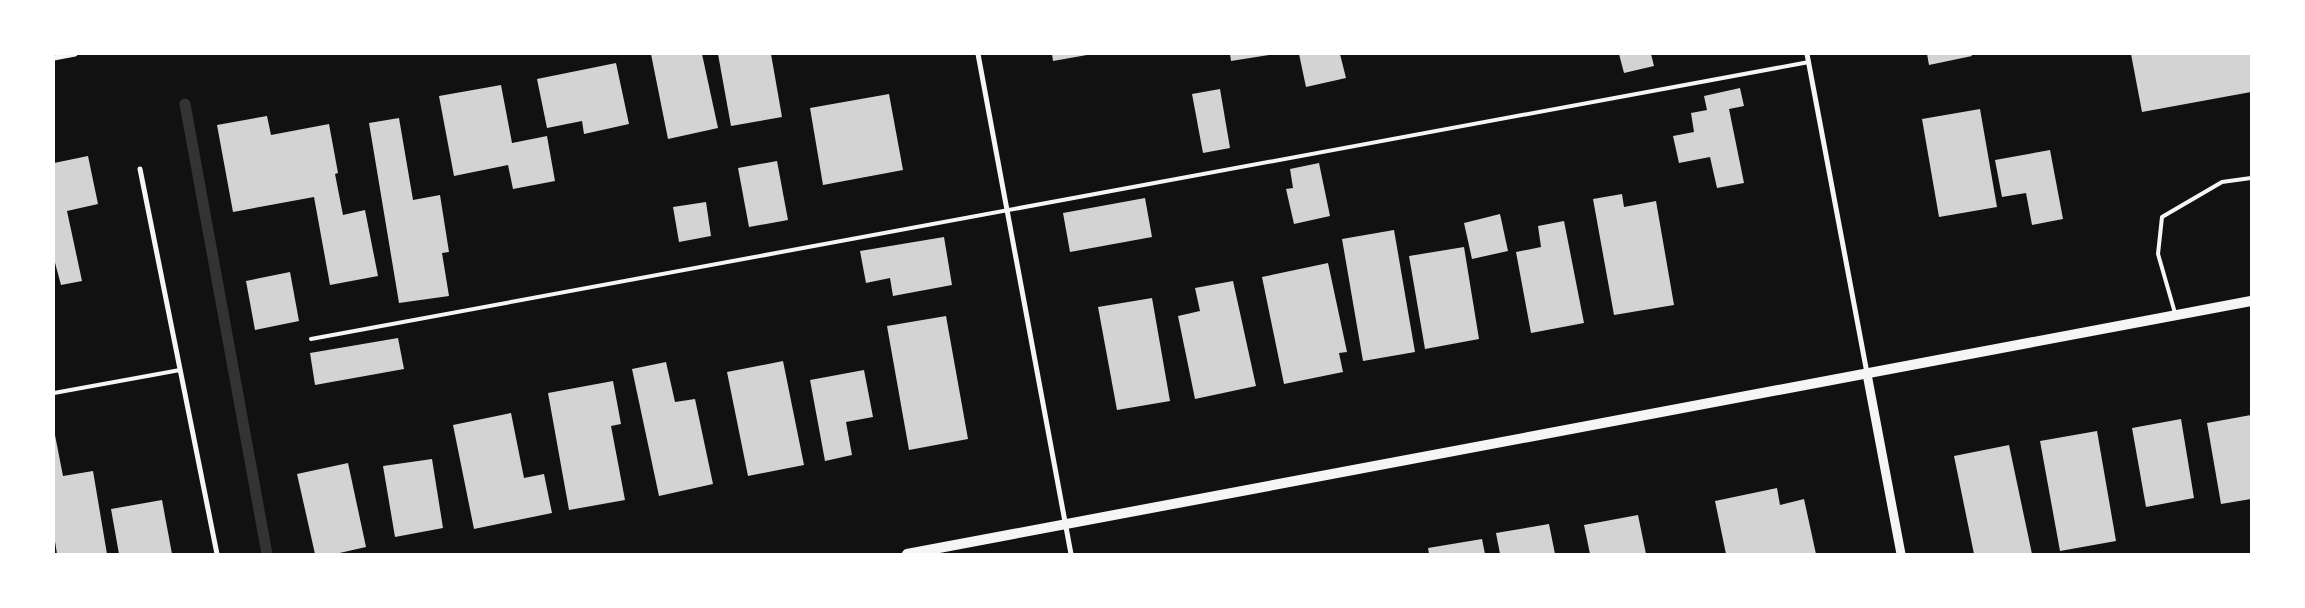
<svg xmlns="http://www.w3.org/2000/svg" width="2305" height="608" viewBox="0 0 2305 608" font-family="'Fira Sans Condensed',sans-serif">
<rect width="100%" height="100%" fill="#111"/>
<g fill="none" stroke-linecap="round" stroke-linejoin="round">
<path stroke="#333" stroke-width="11" d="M185,104L267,554"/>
</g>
<g fill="#d3d3d3">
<path d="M651,54H702L718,128L668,139Z"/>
<path d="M718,54H771L782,117L731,126Z"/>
<path d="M1052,54H1087V55L1053,61Z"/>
<path d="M1230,54H1269V55L1231,61Z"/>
<path d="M1299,54H1340L1346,78L1306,87Z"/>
<path d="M1619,54H1651L1654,66L1624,73Z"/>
<path d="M1927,54H1971L1972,56L1929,65Z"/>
<path d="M2131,54H2251V92L2142,112Z"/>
<path d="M616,63L629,124L584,134L582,121L547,128L537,79Z"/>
<path d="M501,85L512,143L547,136L555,181L513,189L508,165L454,176L439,96Z"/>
<path d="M1740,88L1744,106L1729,109L1744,183L1717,188L1710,157L1679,163L1673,136L1694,132L1691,113L1707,110L1704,96Z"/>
<path d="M1220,89L1230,148L1203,153L1192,94Z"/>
<path d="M889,94L903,170L823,185L810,108Z"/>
<path d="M1980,109L1997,207L1939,217L1922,119Z"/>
<path d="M267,116L271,135L329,124L338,173L335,174L343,215L365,210L378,276L330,285L314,197L233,212L217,125Z"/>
<path d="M399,118L413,200L440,195L449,252L442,253L449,296L399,303L369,123Z"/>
<path d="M2050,150L2063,219L2032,225L2026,193L2002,197L1995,160Z"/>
<path d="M88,156L98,204L67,211L82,281L61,285L54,259V163Z"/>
<path d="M777,161L788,220L749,227L738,168Z"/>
<path d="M1319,163L1330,216L1294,224L1286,189L1293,188L1290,169Z"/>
<path d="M1622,194L1624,207L1656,201L1674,305L1614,315L1593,199Z"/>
<path d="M1145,198L1152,237L1070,252L1063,213Z"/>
<path d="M706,202L711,236L679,242L673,207Z"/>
<path d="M1500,214L1508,251L1472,259L1464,223Z"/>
<path d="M1564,221L1584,323L1531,333L1516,252L1541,247L1538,226Z"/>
<path d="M1394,230L1415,352L1363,361L1342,239Z"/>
<path d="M944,237L952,285L893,296L890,278L866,283L860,251Z"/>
<path d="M1464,247L1479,339L1425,349L1409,256Z"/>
<path d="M1328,263L1347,352L1339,353L1343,372L1284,384L1262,277Z"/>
<path d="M290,272L299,321L255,330L246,281Z"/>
<path d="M1233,281L1256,386L1195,399L1178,316L1200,311L1195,288Z"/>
<path d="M1152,298L1170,401L1117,410L1098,307Z"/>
<path d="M946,316L968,439L909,450L887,326Z"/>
<path d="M398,338L404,369L315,385L310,353Z"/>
<path d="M783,361L804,465L748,476L727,372Z"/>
<path d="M666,362L675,402L695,399L713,484L659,496L632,369Z"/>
<path d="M864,370L873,417L846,422L852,455L825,461L810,380Z"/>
<path d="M613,381L621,424L611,426L625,500L569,510L548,393Z"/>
<path d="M511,413L524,478L544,474L552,513L474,529L453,425Z"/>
<path d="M2251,415V499L2221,504L2207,423Z"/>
<path d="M2181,419L2194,498L2146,507L2132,428Z"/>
<path d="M54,430L63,476L93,471L107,554H57L54,535Z"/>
<path d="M2097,431L2116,541L2060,551L2040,441Z"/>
<path d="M2009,445L2032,554H1974L1954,456Z"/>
<path d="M432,459L443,528L395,537L383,466Z"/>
<path d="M348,463L366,547L335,554H315L297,474Z"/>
<path d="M1777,488L1780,505L1804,499L1816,554H1726L1715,501Z"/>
<path d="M162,500L172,554H119L111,509Z"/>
<path d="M1638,515L1646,554H1590L1584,525Z"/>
<path d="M1549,524L1555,554H1500L1496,533Z"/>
<path d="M1482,539L1485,554H1429L1428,548Z"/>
</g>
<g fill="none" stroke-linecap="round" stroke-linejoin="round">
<g stroke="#f5f5f5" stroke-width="4">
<path d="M2175,313L2158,254L2162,217L2222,182L2251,178"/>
<path d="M311,339L1809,62"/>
<path d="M54,393L180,370"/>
</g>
<g stroke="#f5f5f5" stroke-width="5">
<path d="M978,54L1071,554"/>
<path d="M1807,54L1867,373"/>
<path d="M54,58L75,54"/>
<path d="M140,169L217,554"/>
</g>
<path stroke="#f5f5f5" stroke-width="9" d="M1867,374L1901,554"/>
<path stroke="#f5f5f5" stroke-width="10" d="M907,554L2251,301"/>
</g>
<rect width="2305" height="608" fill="none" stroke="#ffffff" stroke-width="110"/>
</svg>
